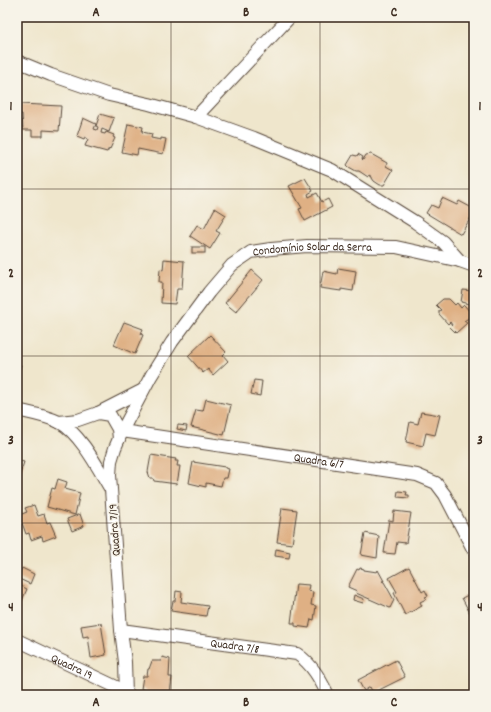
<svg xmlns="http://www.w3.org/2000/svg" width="491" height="712" viewBox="0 0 491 712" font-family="Dekko,sans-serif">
<rect width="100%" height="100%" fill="#f7f3e8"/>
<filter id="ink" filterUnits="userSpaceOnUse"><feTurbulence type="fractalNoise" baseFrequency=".025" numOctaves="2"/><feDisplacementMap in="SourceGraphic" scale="8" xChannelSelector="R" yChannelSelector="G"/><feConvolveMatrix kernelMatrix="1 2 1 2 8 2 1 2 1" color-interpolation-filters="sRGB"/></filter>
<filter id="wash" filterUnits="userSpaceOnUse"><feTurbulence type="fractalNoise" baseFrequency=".012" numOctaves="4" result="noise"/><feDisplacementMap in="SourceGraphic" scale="16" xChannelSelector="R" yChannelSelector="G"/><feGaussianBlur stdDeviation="0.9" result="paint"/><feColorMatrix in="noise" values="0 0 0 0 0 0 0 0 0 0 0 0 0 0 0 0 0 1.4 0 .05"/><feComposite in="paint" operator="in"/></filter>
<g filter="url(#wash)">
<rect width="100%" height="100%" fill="#efe6cc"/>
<g id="blocks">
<g fill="#dfb084">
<path d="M20,104L61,106L59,131L43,130V136H32V130H23L22,114H19Z"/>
<path d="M100,114L114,118L109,132L102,129L101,133L105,134L106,132L114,135L113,137L115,138L110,149L109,148L107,152L85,146L88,139L85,137L84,139L77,136L83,118L96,124L94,129L97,130L98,127L96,126Z"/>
<path d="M128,124L143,127L142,132L152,134L151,138L161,140V138L166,139L163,154L138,149L137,155L122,152Z"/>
<path d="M358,154L363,157L362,159L363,160L366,155L371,154L387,163L386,166L393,170L384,185H380L374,181L372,178V177L369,175L368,177L359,171H356L349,167L347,165L353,155L357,156Z"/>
<path d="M305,178L313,191L308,194L309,197L317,193L322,202L328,199L332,207L305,221L299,209L302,208L289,186Z"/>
<path d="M442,198L457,205L459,201L474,209V212L461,234L426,213L431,205L438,208Z"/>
<path d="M215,208L226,215L216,231L220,233L210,249L190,236L197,225L204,229Z"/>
<rect x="192" y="247" width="13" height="6"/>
<path d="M164,259L184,261L182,289H177L175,304L161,303L162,282H159L160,269L163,270Z"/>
<path d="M338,268L356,271L353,291L341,289V291L320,288L323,271L337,274Z"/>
<path d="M252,270L263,280L236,312L225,303Z"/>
<path d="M463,290L474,291L473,305L461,302Z"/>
<path d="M443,299H449L455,305L457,303L461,308L464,305L473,315L474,313V328L471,326L473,315L464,321L467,323L456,333L450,327L452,325L450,322L448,324L439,314V311L441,310L436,305Z"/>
<path d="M124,322L143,329L141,334L143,335L135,354L114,345Z"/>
<path d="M210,335L226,352L223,355L228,361L213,375L208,369L203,373L188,356Z"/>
<path d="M17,363L21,365L17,377Z"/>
<path d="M254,380L262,381L260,396L251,394Z"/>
<path d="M206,399L231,405L224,435L191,427L196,410L203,411Z"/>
<path d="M421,412L440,415L435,435L426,433L423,446L406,442L410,422L418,424Z"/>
<path d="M178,425L187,426L186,431L177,429Z"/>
<path d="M151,455L176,459L175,461H178L177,466H180L177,484L154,481L153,478H150L148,472Z"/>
<path d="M17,460L24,462L17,483Z"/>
<path d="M193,462L225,467V468L229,469L227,478H223L221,486L206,483V487L189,483Z"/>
<path d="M58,479L67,482L65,489L80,493L75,515L47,507L52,488L55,489Z"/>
<path d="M398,491L407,492L406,495H409V498L397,497Z"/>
<path d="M34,505L38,516L44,514L47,523L50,522L56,536L43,541L42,536L31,540L29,533L26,534L22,523L19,525L17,516L27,512L25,508Z"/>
<path d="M282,508L297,510L292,544L277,542Z"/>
<path d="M394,511L411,513L406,543L397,542L395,554L384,553L389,520L393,521Z"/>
<path d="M80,514L84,526L72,531L67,519Z"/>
<path d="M365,533L379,536L377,558L361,555Z"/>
<path d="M276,549L290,552L289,558L275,556Z"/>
<path d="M409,567L422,592L425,590L428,596L425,597L426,599L420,602L422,606L405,615L394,593L397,592L389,578Z"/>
<path d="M22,568L34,574L30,584L17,578Z"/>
<path d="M360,568L364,569V570L377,572L378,570L384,581H382L384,582L394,600L390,608L356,593L357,591L348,587L357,569L359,570Z"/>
<path d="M17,584L27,589L20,605L17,604Z"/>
<path d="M296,584L309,585L308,591L313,592L311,605L316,606L314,620L311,619L309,628L295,626V623H291Z"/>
<path d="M176,591L182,592L181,602L208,606L206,616L171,611L173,601H175Z"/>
<path d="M474,592V618L473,619L462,598Z"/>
<path d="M354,595L364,599L363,603L353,600Z"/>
<path d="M101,623L106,655L91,658L88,636L83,637L81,626Z"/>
<path d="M162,657L170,659L169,677H172L170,693L169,695H145L146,690L141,689L143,676H147L148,669H149L152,661H161Z"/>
<path d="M396,660L405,677L373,693L370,687L364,691L358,680Z"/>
</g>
</g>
</g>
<g filter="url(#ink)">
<use href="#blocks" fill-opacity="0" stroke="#564638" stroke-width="1"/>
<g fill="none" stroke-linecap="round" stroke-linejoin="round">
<defs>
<g id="minor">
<path d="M17,61L51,75L109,95L149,104L196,117L254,138L332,170L415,222L443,242L460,261"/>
<path d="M196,117L290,17"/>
<path d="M17,410C30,413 47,416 59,422C80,433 98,468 110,488"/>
<path d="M98,413L110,415L118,429L119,439"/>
<path d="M59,422L78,420L98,413L143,390"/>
<path id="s1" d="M122,431L417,475L436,483L445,495L474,551"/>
<path id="s2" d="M121,630L297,654C312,664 320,679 328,695"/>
<path id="s3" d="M17,640L127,692"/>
<path id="s4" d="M126,695L125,662L121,630L110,475L111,461L115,448L124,427L151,376L172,342L209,292L232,265L251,252L271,249L307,246L396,247L460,261L474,266"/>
</g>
</defs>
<use href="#minor" stroke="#564638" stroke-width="14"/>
<use href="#minor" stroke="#fff" stroke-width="12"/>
</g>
</g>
<path fill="none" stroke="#3b2a1e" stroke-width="1" stroke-opacity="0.55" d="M171,17V695M320,17V695M17,189H474M17,356H474M17,523H474"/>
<g text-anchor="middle" stroke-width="3" stroke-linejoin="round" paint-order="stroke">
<g font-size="12" fill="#3b2a1e" stroke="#f7f3e8">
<text dy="4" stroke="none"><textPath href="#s4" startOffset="551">Condomínio Solar da Serra</textPath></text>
<text dy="4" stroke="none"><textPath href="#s1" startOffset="199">Quadra 6/7</textPath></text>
<text transform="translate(114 530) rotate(-94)" y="4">Quadra 7/19</text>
<text dy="4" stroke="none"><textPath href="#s2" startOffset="115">Quadra 7/8</textPath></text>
<text dy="4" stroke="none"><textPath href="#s3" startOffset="61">Quadra 19</textPath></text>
</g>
</g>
<rect width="491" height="712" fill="none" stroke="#f7f3e8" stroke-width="44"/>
<rect x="22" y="22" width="447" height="668" fill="none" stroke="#3b2a1e" stroke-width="1.5"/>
<g font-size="13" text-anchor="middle" font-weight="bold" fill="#3b2a1e">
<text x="96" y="16">A</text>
<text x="246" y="16">B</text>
<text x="394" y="16">C</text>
<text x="11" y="110">1</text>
<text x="480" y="110">1</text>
<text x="11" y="277">2</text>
<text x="480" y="277">2</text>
<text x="11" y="444">3</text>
<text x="480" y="444">3</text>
<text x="11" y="611">4</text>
<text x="480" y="611">4</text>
<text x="96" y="706">A</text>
<text x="246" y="706">B</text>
<text x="394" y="706">C</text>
</g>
</svg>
